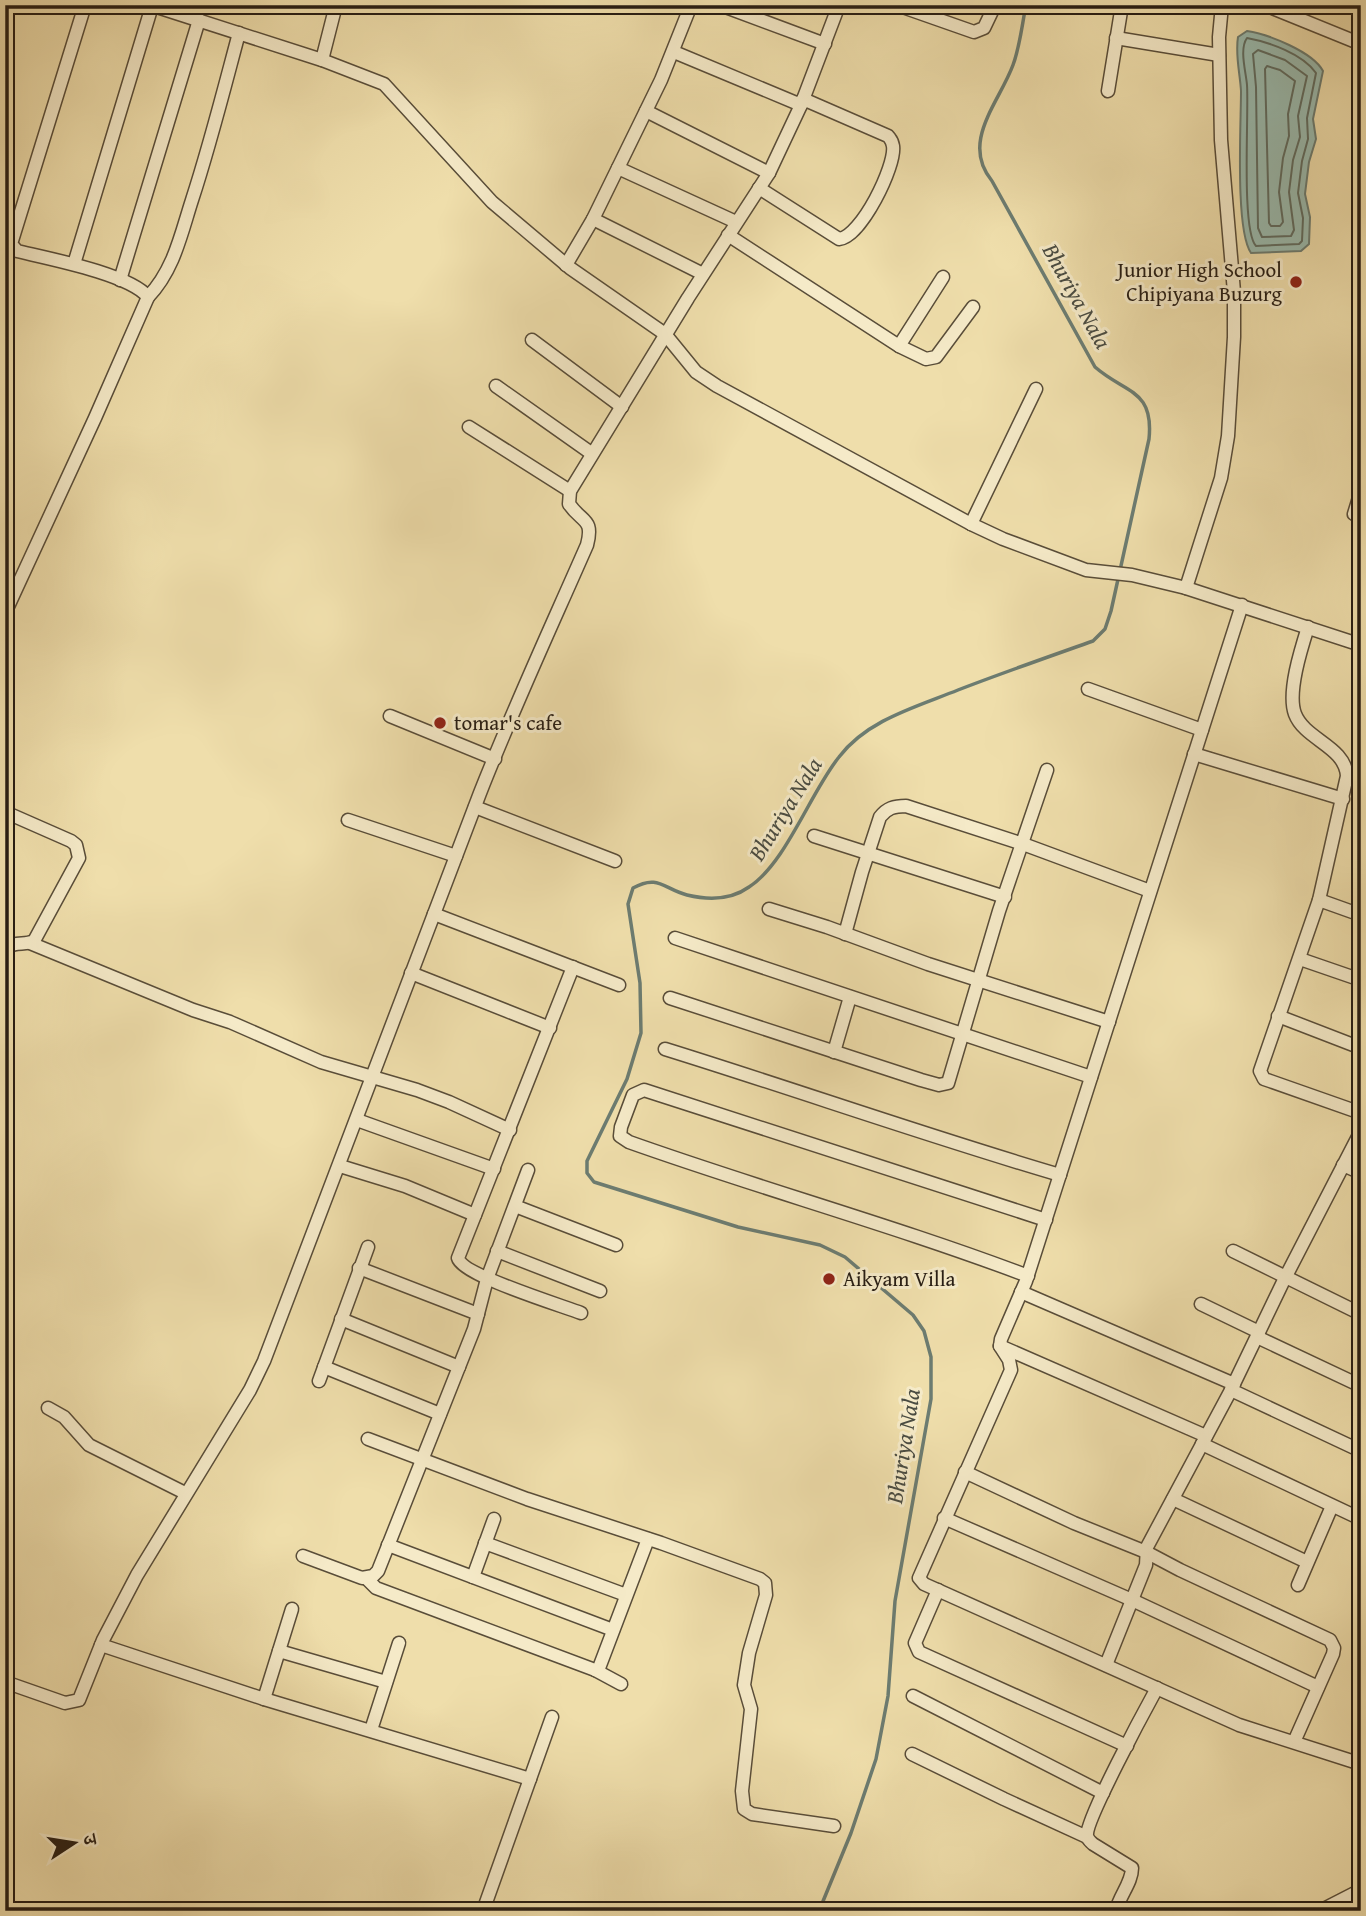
<svg xmlns="http://www.w3.org/2000/svg" width="1366" height="1916" viewBox="0 0 1366 1916" font-family="'Gentium Book Plus','Noto Serif Devanagari',serif">
<rect width="100%" height="100%" fill="#efdeab"/>
<filter id="stains"><feTurbulence type="fractalNoise" baseFrequency=".00286" numOctaves="4"/><feColorMatrix values="0 0 0 0 .2 0 0 0 0 .09 0 0 0 0 .02 0 0 0 .5 -.17"/></filter>
<radialGradient id="worn" r=".72"><stop offset=".6" stop-color="#630" stop-opacity="0"/><stop offset="1" stop-color="#630" stop-opacity=".3"/></radialGradient>
<path fill="#9abbaf" stroke="#6c7c71" stroke-width="2" d="M1247,31C1268,34 1313,52 1323,71L1313,119L1316,139L1309,162L1305,194L1310,217L1309,244L1301,251L1251,253C1235,230 1241,124 1241,91C1240,73 1235,55 1238,37Z"/>
<g fill="none" stroke-linecap="round" stroke-linejoin="round">
<g stroke="#606c61" stroke-width="2">
<path d="M1247,38C1269,42 1303,54 1316,73L1307,118L1308,139L1302,161L1298,193L1303,218L1302,241L1299,244L1256,246C1241,230 1249,114 1247,85C1246,72 1239,49 1247,38Z"/>
<path d="M1258,50L1285,60L1307,76L1298,116L1300,137L1293,160L1289,192L1294,230L1291,236L1262,237L1258,228L1256,87L1253,54Z"/>
<path d="M1267,66L1280,70L1295,81L1288,114L1289,136L1283,158L1279,192L1283,222L1280,226H1271L1269,223L1265,69Z"/>
</g>
<path stroke="#6c7c71" stroke-width="3.5" d="M819,1911L851,1833L876,1759L888,1696L895,1601L931,1399V1357L924,1331L913,1315L845,1257L820,1245L738,1227L594,1182L587,1173V1161L627,1079L641,1033L640,983L628,904L633,888C658,874 664,889 687,895C708,900 731,900 749,887C786,863 810,793 839,757C867,720 916,707 958,690C1002,673 1048,657 1093,641L1105,629L1111,611L1149,439C1154,389 1126,394 1095,367L992,181C960,142 999,103 1013,65C1020,46 1022,25 1026,5"/>
<defs>
<g id="minor">
<path d="M151,5L322,60L384,84L492,202L570,268L665,334L696,372L717,386L971,524L1003,539L1086,570L1132,575L1186,588L1361,645"/>
<path d="M720,5L825,44"/>
<path d="M897,5L974,32L984,28L995,5"/>
<path d="M1265,5L1361,44"/>
<path d="M1116,38L1219,55"/>
<path d="M674,52L801,105"/>
<path d="M322,60L336,5"/>
<path d="M1108,91L1122,5"/>
<path d="M646,111L769,173"/>
<path d="M618,168L736,222"/>
<path d="M759,188L839,239C861,237 896,166 893,146C892,140 891,140 888,136L803,99"/>
<path d="M593,219L703,274"/>
<path d="M728,235L899,346L926,359L936,357L973,307"/>
<path d="M74,264L152,6"/>
<path d="M566,265L593,219L661,80L691,5"/>
<path d="M120,280L199,20"/>
<path d="M148,297C174,270 181,234 192,200C210,145 224,89 239,33"/>
<path d="M532,340L622,407"/>
<path d="M899,346L943,277"/>
<path d="M496,386L591,453"/>
<path d="M469,427L570,491"/>
<path d="M1361,491L1354,514L1361,519"/>
<path d="M971,524L1036,389"/>
<path d="M1360,574L1361,575"/>
<path d="M1186,588L1221,478L1228,436L1234,337V292L1221,140L1219,37L1222,5"/>
<path d="M1242,605L1026,1281L1001,1339L1000,1346L1009,1360L1011,1370L919,1578L924,1584L1239,1725L1361,1764"/>
<path d="M5,613L95,418L148,297C130,274 46,258 17,251L11,244L85,5"/>
<path d="M1308,627C1301,649 1287,693 1295,714C1305,740 1345,746 1347,776L1319,900L1260,1071L1264,1079L1270,1081L1361,1113"/>
<path d="M1088,689L1202,730"/>
<path d="M390,716L495,759"/>
<path d="M1194,754L1343,799"/>
<path d="M475,807L615,861"/>
<path d="M5,812L71,841L76,845L79,858L34,941C23,946 15,940 5,950"/>
<path d="M348,820L456,856"/>
<path d="M814,836L1005,897"/>
<path d="M1319,900L1361,915"/>
<path d="M769,909L827,927L928,964L1109,1022"/>
<path d="M434,914L619,985"/>
<path d="M845,934L862,872L880,817C887,808 894,806 906,806L1023,844L1150,891"/>
<path d="M675,938L1091,1077"/>
<path d="M30,943L193,1010L230,1022L321,1062L417,1090L449,1102L510,1130"/>
<path d="M1300,959L1361,980"/>
<path d="M573,967L458,1258C462,1275 560,1305 581,1313"/>
<path d="M411,973L550,1028"/>
<path d="M670,998L921,1080L939,1085L948,1083L999,911L1047,770"/>
<path d="M1278,1016L1361,1048"/>
<path d="M665,1049C797,1090 927,1136 1060,1175"/>
<path d="M834,1052L850,997"/>
<path d="M357,1120L494,1169"/>
<path d="M1343,1165L1361,1173"/>
<path d="M340,1166L405,1186L475,1215"/>
<path d="M515,1206L616,1245"/>
<path d="M497,1251L600,1291"/>
<path d="M1233,1251L1361,1314"/>
<path d="M359,1268L478,1314"/>
<path d="M1028,1276C896,1226 761,1189 629,1142L620,1136L621,1127L633,1095L644,1090L1046,1220"/>
<path d="M1021,1292L1234,1384"/>
<path d="M1201,1304L1259,1332"/>
<path d="M341,1319L459,1367"/>
<path d="M1257,1337L1361,1386"/>
<path d="M1000,1346L1206,1436"/>
<path d="M324,1367L440,1414"/>
<path d="M319,1381L368,1247"/>
<path d="M1231,1390L1361,1451"/>
<path d="M48,1408L64,1417L89,1445L185,1493"/>
<path d="M368,1439L527,1499L661,1543L760,1579L765,1583L766,1595L749,1653L744,1685L751,1709L742,1791L744,1809L752,1814L834,1826"/>
<path d="M1202,1444L1361,1519"/>
<path d="M965,1472L1074,1523L1146,1552L1180,1570L1330,1640L1334,1648L1333,1654L1294,1742"/>
<path d="M1173,1499L1307,1562"/>
<path d="M944,1518L1132,1600L1318,1687"/>
<path d="M485,1543L626,1595"/>
<path d="M388,1545L613,1630"/>
<path d="M303,1556L362,1578L373,1576L378,1571L474,1329L487,1279L528,1170"/>
<path d="M473,1577L494,1519"/>
<path d="M367,1579L376,1588L595,1670L599,1668L648,1539"/>
<path d="M1298,1585L1332,1506"/>
<path d="M938,1590L915,1643L919,1652L1127,1746"/>
<path d="M101,1645L264,1699L530,1779"/>
<path d="M279,1651L386,1682"/>
<path d="M1106,1665L1146,1565L1147,1547L1231,1390L1283,1282L1361,1131"/>
<path d="M595,1670L621,1684"/>
<path d="M5,1682L65,1703L79,1700L103,1640L137,1575L250,1390L264,1361C337,1172 407,982 480,793C513,709 551,627 587,545C594,518 582,523 569,504L570,491L688,298L769,173L801,105L839,5"/>
<path d="M913,1696L1103,1793"/>
<path d="M264,1699L292,1609"/>
<path d="M371,1730L399,1643"/>
<path d="M912,1754L1004,1799L1087,1837"/>
<path d="M483,1911L552,1717"/>
<path d="M1116,1911C1119,1896 1132,1883 1132,1868L1093,1844C1090,1841 1088,1840 1087,1836C1085,1821 1146,1708 1157,1688"/>
</g>
<path id="tertiary" d="M1322,1911L1361,1891"/>
</defs>
<use href="#minor" stroke="#594d39" stroke-width="15"/>
<use href="#tertiary" stroke="#594d39" stroke-width="17"/>
<use href="#minor" stroke="#f5eac8" stroke-width="12"/>
<use href="#tertiary" stroke="#f5eac8" stroke-width="14"/>
</g>
<g fill="#8f2418" stroke="#f5eac8" stroke-width="2.5">
<circle cx="1296" cy="282" r="7"/>
<circle cx="440" cy="723" r="7"/>
<circle cx="829" cy="1279" r="7"/>
</g>
<g text-anchor="middle" stroke-width="6" stroke-linejoin="round" paint-order="stroke">
<g font-size="21" fill="#271d13" stroke="#f5eac8" text-anchor="start">
<text x="1282" y="277" text-anchor="end">Junior High School<tspan x="1282" dy="24">Chipiyana Buzurg</tspan></text>
<text x="454" y="730">tomar's cafe</text>
<text x="843" y="1286">Aikyam Villa</text>
</g>
<g font-size="23" font-style="italic" fill="#4a4c42" stroke="#f5eac8">
<text transform="translate(1077 296) rotate(61)" y="8">Bhuriya Nala</text>
<text transform="translate(785 809) rotate(-58)" y="8">Bhuriya Nala</text>
<text transform="translate(903 1446) rotate(-81)" y="8">Bhuriya Nala</text>
</g>
</g>
<rect width="1366" height="1916" fill="none" stroke="#efdeab" stroke-width="28"/>
<rect x="7" y="7" width="1352" height="1902" fill="none" stroke="#271d13" stroke-width="3.5"/>
<rect x="14" y="14" width="1338" height="1888" fill="none" stroke="#271d13" stroke-width="2"/>
<g transform="translate(74 1843) rotate(78)" stroke="#f5eac8" stroke-width="5" paint-order="stroke">
<path d="M0-5L12 26L0 18L-12 26Z" fill="#271d13"/>
<text y="-10" font-size="19" font-weight="bold" text-anchor="middle" fill="#271d13">उ</text>
</g>
<rect width="100%" height="100%" filter="url(#stains)"/>
<rect width="100%" height="100%" fill="url(#worn)"/>
</svg>
